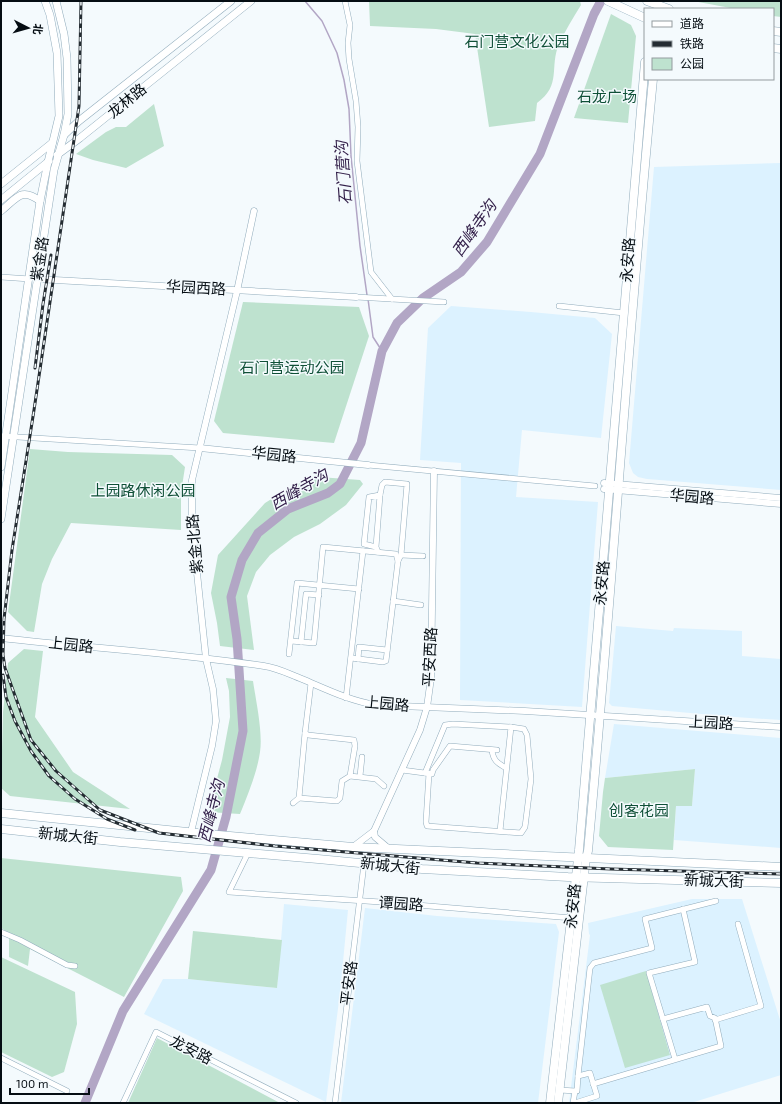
<svg xmlns="http://www.w3.org/2000/svg" width="782" height="1104" viewBox="0 0 782 1104" font-family="'Exo 2','Noto Sans SC',sans-serif">
<rect width="100%" height="100%" fill="#f4fafd"/>
<g fill="#dcf2ff">
<path d="M781,163V490L647,479L638,477L633,473L629,463L654,167Z"/>
<path d="M451,306L531,312L595,318L612,334L601,438L522,430L516,497L598,502L582,707L460,700L461,463L420,460L428,328Z"/>
<path d="M616,626L673,631L674,628L742,631V656L781,659V720L735,717L612,706L609,703Z"/>
<path d="M614,724L781,738V848L674,840L676,806H692L695,769L605,778Z"/>
<path d="M692,899H742L781,1023V1075L691,1103H569L590,935L589,934L588,923Z"/>
<path d="M284,904L348,910L340,993L326,1102L144,1014L163,979H188L277,988Z"/>
<path d="M365,908L437,916L556,924L559,932L538,1103H341Z"/>
</g>
<g fill="#bee2cf">
<path d="M369,1H580L581,5C573,18 565,31 559,44C549,67 562,85 537,103L535,121L489,127L475,34L436,29L370,26Z"/>
<path d="M693,1H781V17L773,16V9H736Z"/>
<path d="M611,14L631,25L636,36L628,123L574,118Z"/>
<path d="M154,104L164,146L126,168L93,160L76,154L106,132L116,127H126Z"/>
<path d="M243,302L359,307L369,336L334,443L223,433L214,421Z"/>
<path d="M30,449L68,452L172,455L185,467L181,493V530L71,523L52,559L42,584L34,632L27,631L8,612Z"/>
<path d="M319,477L360,480L363,484L346,505L320,524L294,537L270,555L256,572L247,596L254,650L220,646L217,623L211,593L218,555L265,503L294,485Z"/>
<path d="M24,649L43,651L35,717L73,772L130,809L10,796L1,788L3,712L8,663Z"/>
<path d="M226,678L253,681C256,701 263,733 260,752C257,773 248,794 240,814L208,812L222,760L230,717L229,691Z"/>
<path d="M695,769L692,806H676L673,850L608,847L599,836L603,792L605,778Z"/>
<path d="M1,858L181,877L183,891L124,997L30,949L28,966L9,957V933L1,928Z"/>
<path d="M193,931L282,940L277,988L188,979Z"/>
<path d="M1,957L75,992L77,1024L64,1072L52,1077L1,1052Z"/>
<path d="M646,971L670,1055L625,1068L600,985Z"/>
<path d="M157,1038L280,1103H128Z"/>
</g>
<g fill="none" stroke-linecap="round" stroke-linejoin="round">
<g stroke="#b2a6c5" stroke-width="1.5">
<path d="M305,1L322,21L337,53L344,80L349,109L351,156L360,246L367,295"/>
<path d="M368,299L373,337L382,351"/>
</g>
<path stroke="#b2a6c5" stroke-width="9" d="M85,1103L123,1011L211,870L226,817L243,731L237,639L231,597L242,560L258,533L288,509L328,493L340,484L361,443L382,351L397,323L423,298L461,272L487,242L540,154L594,14L601,1"/>
<defs>
<g id="minor">
<path d="M345,1L350,25L348,43L349,59L356,101L358,127L357,161L371,272L392,299"/>
<path d="M1,277L30,279"/>
<path d="M356,297L444,302"/>
<path d="M559,306L624,313"/>
<path d="M1,436L200,448"/>
<path d="M368,465L595,486"/>
<path d="M380,495L382,485L385,482L407,484L401,555L398,561"/>
<path d="M376,547L380,495L369,497L364,544L376,547L378,552"/>
<path d="M401,555L423,556"/>
<path d="M393,601L421,605"/>
<path d="M291,641L314,643L323,547L396,554L398,561L386,661L383,662L351,658"/>
<path d="M301,642L306,594L319,595"/>
<path d="M289,654L297,583L359,589"/>
<path d="M358,659L359,647L387,650"/>
<path d="M311,683L305,733L308,735L354,740L355,746L350,776L376,779L384,786"/>
<path d="M346,698L363,551"/>
<path d="M305,733L299,798L337,801L340,798L342,781L350,776"/>
<path d="M492,750C493,760 497,763 506,768"/>
<path d="M402,770L432,774L433,770L450,746L497,750"/>
<path d="M425,773L445,725L453,724L511,727L500,831"/>
<path d="M429,773L426,822L427,826L521,833L525,827L531,779L527,735L524,729L511,727"/>
<path d="M360,776L362,757"/>
<path d="M293,803L299,798"/>
<path d="M248,853L229,892L381,902L572,918"/>
<path d="M1,932L20,940L67,965L75,966"/>
<path d="M715,1020L761,1006L738,924"/>
<path d="M1,1058L67,1091"/>
<path d="M675,1059L649,973L695,962L683,909"/>
<path d="M578,1076L590,968L594,963L652,948L645,919L716,901"/>
<path d="M593,1084L721,1046L715,1018L710,1016L707,1007L663,1019"/>
<path d="M560,1090L575,1091"/>
<path d="M123,1103L156,1032L296,1103"/>
<path d="M335,1103L364,864"/>
<path d="M573,1103L575,1091H577L578,1076L590,1073L597,1096L575,1103"/>
</g>
<g id="tertiary">
<path d="M37,279L356,297"/>
<path d="M200,448L368,465"/>
<path d="M604,483L781,498"/>
<path d="M604,489L781,504"/>
<path d="M1,638C89,648 177,653 264,666C278,668 289,674 302,679C326,689 350,701 376,705L525,711L781,727"/>
<path d="M374,831L420,730L427,707L431,678L434,471"/>
<path d="M191,832L212,746L216,721L213,689L206,659L192,525V480L237,291L254,211"/>
<path d="M353,847L374,831L375,837L388,848"/>
</g>
<g id="secondary">
<path d="M64,135L79,121L231,1"/>
<path d="M57,155L80,138L251,1"/>
<path d="M1,184L52,143"/>
<path d="M1,200L49,161"/>
<path d="M1,211C17,198 21,187 40,201"/>
<path d="M1,467L40,201L48,162L59,116L57,53L50,15L45,1"/>
<path d="M1,519L54,170L64,135L68,114L67,58L64,34L56,1"/>
</g>
<g id="primary">
<path d="M608,1L645,18"/>
<path d="M647,1L669,9"/>
<path d="M773,31L781,32"/>
<path d="M773,48L781,49"/>
<path d="M1,813L207,834L353,847L781,867"/>
<path d="M1,829L120,842L318,859L422,869L568,877L781,883"/>
<path d="M550,1103L579,850L645,62"/>
<path d="M558,1103L586,858L588,851C612,594 628,336 653,79"/>
</g>
</defs>
<use href="#minor" stroke="#91acbc" stroke-width="6"/>
<use href="#tertiary" stroke="#91acbc" stroke-width="7"/>
<use href="#secondary" stroke="#91acbc" stroke-width="8"/>
<use href="#primary" stroke="#91acbc" stroke-width="9"/>
<use href="#minor" stroke="#fff" stroke-width="5"/>
<use href="#tertiary" stroke="#fff" stroke-width="6"/>
<use href="#secondary" stroke="#fff" stroke-width="7"/>
<use href="#primary" stroke="#fff" stroke-width="8"/>
<defs>
<g id="rail">
<path d="M81,1L79,106L34,410L12,550L4,619L3,655L5,668L31,740L56,771L100,810L159,833L275,846L477,863L611,869L781,874"/>
<path d="M35,368L43,304L51,255"/>
<path d="M3,675L6,697L15,721L31,751L49,776L75,799L107,819L135,830"/>
</g>
</defs>
<use href="#rail" stroke="#242c32" stroke-width="3"/>
<use href="#rail" stroke="#f4fafd" stroke-width="1.5" stroke-dasharray="4.5" stroke-linecap="butt"/>
</g>
<g text-anchor="middle" stroke-width="3" stroke-linejoin="round" paint-order="stroke">
<g font-size="15" fill="#0f5037" stroke="#f4fafd">
<text x="517" y="47">石门营文化公园</text>
<text x="607" y="102">石龙广场</text>
<text x="292" y="373">石门营运动公园</text>
<text x="143" y="496">上园路休闲公园</text>
<text x="639" y="816">创客花园</text>
</g>
<g font-size="15" fill="#050d13" stroke="#f4fafd">
<text transform="translate(127 101) rotate(-39)" y="5">龙林路</text>
<text transform="translate(40 259) rotate(-81)" y="5">紫金路</text>
<text transform="translate(628 260) rotate(-86)" y="5">永安路</text>
<text transform="translate(196 288) rotate(3)" y="5">华园西路</text>
<text transform="translate(274 455) rotate(6)" y="5">华园路</text>
<text transform="translate(692 497) rotate(5)" y="5">华园路</text>
<text transform="translate(195 544) rotate(-95)" y="5">紫金北路</text>
<text transform="translate(602 583) rotate(-85)" y="5">永安路</text>
<text transform="translate(71 645) rotate(6)" y="5">上园路</text>
<text transform="translate(430 657) rotate(-87)" y="5">平安西路</text>
<text transform="translate(387 704) rotate(5)" y="5">上园路</text>
<text transform="translate(711 723) rotate(3)" y="5">上园路</text>
<text transform="translate(68 836) rotate(6)" y="5">新城大街</text>
<text transform="translate(390 866) rotate(6)" y="5">新城大街</text>
<text transform="translate(714 881) rotate(2)" y="5">新城大街</text>
<text transform="translate(401 904) rotate(4)" y="5">谭园路</text>
<text transform="translate(573 906) rotate(-84)" y="5">永安路</text>
<text transform="translate(349 983) rotate(-83)" y="5">平安路</text>
<text transform="translate(191 1050) rotate(27)" y="5">龙安路</text>
</g>
<g font-size="16" font-style="italic" fill="#321f49" stroke="#f4fafd">
<text transform="translate(343 173) rotate(-94)" y="6">石门营沟</text>
<text transform="translate(474 228) rotate(-55)" y="6">西峰寺沟</text>
<text transform="translate(299 489) rotate(-30)" y="6">西峰寺沟</text>
<text transform="translate(211 811) rotate(-76)" y="6">西峰寺沟</text>
</g>
</g>
<rect width="782" height="1104" fill="none" stroke="#050d13" stroke-width="4"/>
<rect x="644" y="8" width="130" height="72" fill="#f4fafd" stroke="#949b9f"/>
<rect x="652" y="21" width="20" height="6" fill="#ffffff" stroke="#949b9f"/>
<text x="680" y="28" font-size="12" fill="#050d13">道路</text>
<rect x="652" y="41" width="20" height="6" fill="#242c32" stroke="#949b9f"/>
<text x="680" y="48" font-size="12" fill="#050d13">铁路</text>
<rect x="652" y="58" width="20" height="12" fill="#bee2cf" stroke="#949b9f"/>
<text x="680" y="68" font-size="12" fill="#050d13">公园</text>
<g transform="translate(28 28) rotate(96)" stroke="#f4fafd" stroke-width="3" paint-order="stroke">
<path d="M0-3L7 15L0 10L-7 15Z" fill="#050d13"/>
<text y="-6" font-size="11" font-weight="bold" text-anchor="middle" fill="#050d13">北</text>
</g>
<path d="M10 1088v6h79v-6" fill="none" stroke="#050d13" stroke-width="2"/>
<text x="16" y="1088" font-size="12" fill="#050d13" stroke="#f4fafd" stroke-width="3" paint-order="stroke">100 m</text>
</svg>
